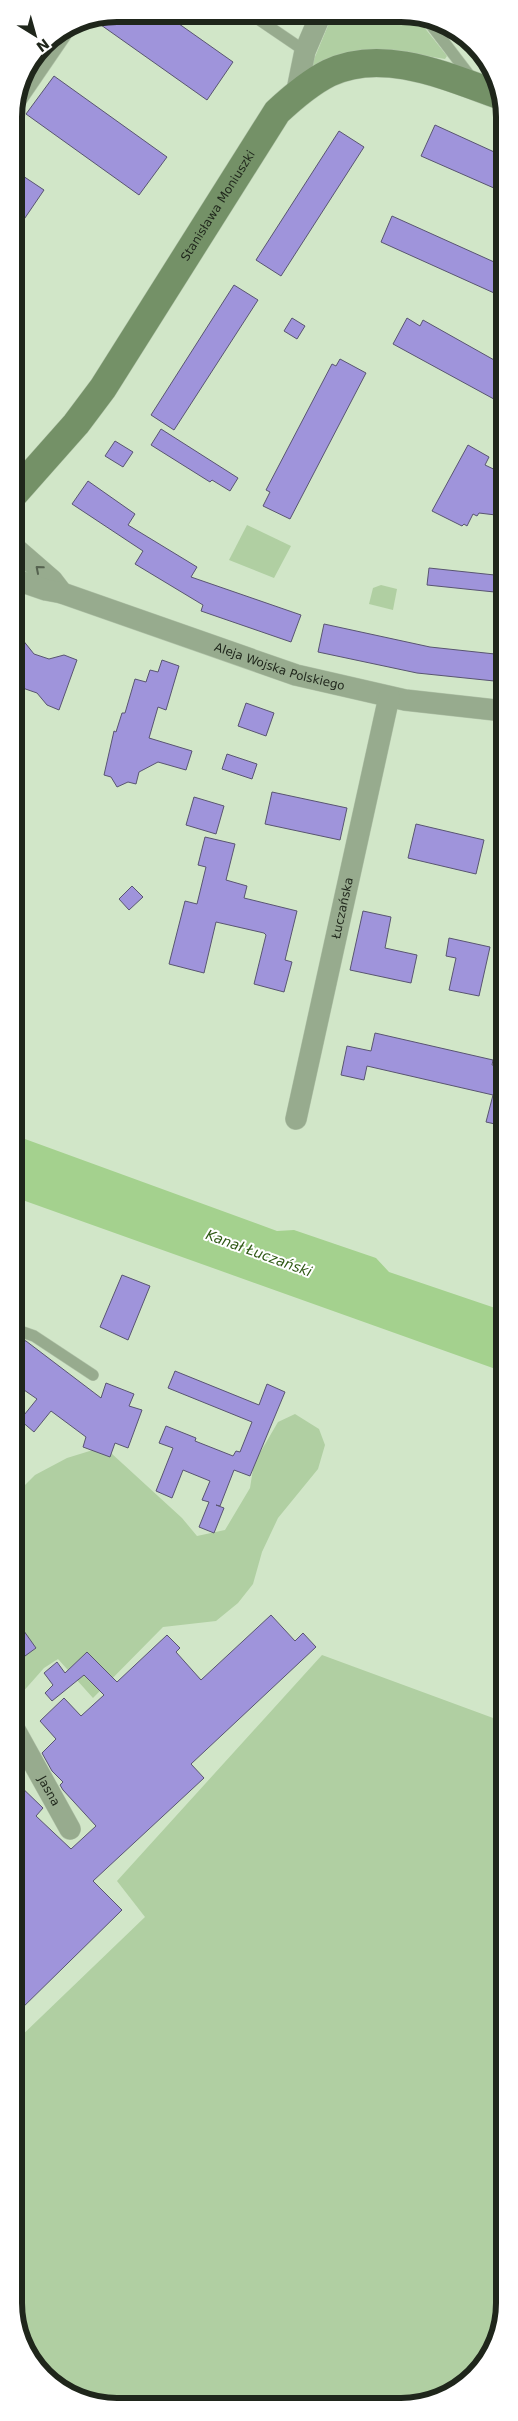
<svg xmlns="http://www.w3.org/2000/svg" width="518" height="2421" viewBox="0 0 518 2421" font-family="'DejaVu Sans',sans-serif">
<rect width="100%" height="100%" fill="#d1e6c8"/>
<g fill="#b0cfa2">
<path d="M332,16L416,17L447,56L445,59L402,52L314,68L312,64Z"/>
<path d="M247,525L291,546L274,578L229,560Z"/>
<path d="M381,585L397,589L393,610L369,604L373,588Z"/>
<path d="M295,1414L319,1429L325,1445L318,1469L278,1518L262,1552L253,1584L238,1603L216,1621L163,1627L93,1698L58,1659L44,1668L21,1694H14V1496L35,1475L67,1458L93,1450L111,1453L182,1518L197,1536L225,1530L250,1488L254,1463L278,1422Z"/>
<path d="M322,1655L504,1722V2310L496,2344L474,2377L414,2406L97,2405L40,2372L15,2317V2042L145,1917L117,1881Z"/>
</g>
<path fill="#a4d18e" d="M14,1135L277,1231L294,1230L376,1258L389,1272L504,1311V1372L14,1197Z"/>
<g fill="#9f94db" stroke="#595571">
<path d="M117,14H165L233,62L207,100L101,25L108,16Z"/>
<path d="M54,76L167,157L139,195L26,114Z"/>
<path d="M435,125L503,156V192L421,156Z"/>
<path d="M339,131L364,147L281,276L256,260Z"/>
<path d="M14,170L44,190L14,234Z"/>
<path d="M392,216L503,266V297L381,242Z"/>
<path d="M234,285L258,300L174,430L151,415Z"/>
<path d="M292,318L305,326L297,339L284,331Z"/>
<path d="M407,318L420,326L423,320L503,365V404L393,344Z"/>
<path d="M340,359L366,373L290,519L263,506L270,492L266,490L332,364L336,366Z"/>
<path d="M161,429L238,478L230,491L212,480L210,482L151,445Z"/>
<path d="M115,441L133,452L123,467L105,456Z"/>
<path d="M468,445L489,457L485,465L504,474V516L479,513L477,516L473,514L467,526L464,524L462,526L432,511Z"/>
<path d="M88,481L135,514L128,525L197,567L191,577L301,615L291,642L201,611L203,605L135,564L143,551L72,504Z"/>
<path d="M429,568L504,576V593L427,585Z"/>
<path d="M324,624L430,647L504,655V682L417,673L318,652Z"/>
<path d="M14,629L34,654L49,659L64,655L77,660L59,710L47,705L37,693L14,685Z"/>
<path d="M162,660L179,666L166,710L158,707L149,738L192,751L186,770L158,762L139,772L136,784L128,782L117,787L111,777L104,775L114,731L116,732L122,713H125L135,679L146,682L150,670L158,672Z"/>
<path d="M246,703L274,713L266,736L238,726Z"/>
<path d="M227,754L257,764L252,779L222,769Z"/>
<path d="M272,792L347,808L340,840L265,824Z"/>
<path d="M194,797L224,806L216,834L186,825Z"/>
<path d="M416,824L484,840L476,874L408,858Z"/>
<path d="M205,837L235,844L226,880L247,886L244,898L297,911L285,960L292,962L284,992L254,984L266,935L264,933L216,922L204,973L169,964L185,901L197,904L206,867L198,865Z"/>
<path d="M132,886L143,897L129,910L119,899Z"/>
<path d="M363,911L391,917L385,948L417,955L411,983L350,970Z"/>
<path d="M449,938L490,947L479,996L449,990L456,958L446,956Z"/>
<path d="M375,1033L493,1060L492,1065L504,1066V1126L486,1122L493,1095L367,1066L364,1080L341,1075L347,1046L371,1051Z"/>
<path d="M122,1275L150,1286L128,1340L100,1327Z"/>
<path d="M14,1337L26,1341L101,1398L106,1383L134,1394L129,1406L142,1410L128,1448L115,1443L110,1457L83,1447L86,1437L51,1411L34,1432L20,1420L37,1399L14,1383Z"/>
<path d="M175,1371L259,1405L267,1384L285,1392L250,1476L234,1470L220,1506L216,1505L224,1508L214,1533L199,1527L209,1502L202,1500L210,1481L183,1470L172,1498L156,1491L173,1448L159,1443L166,1426L196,1438L195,1441L233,1456L236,1451L240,1452L252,1422L168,1388Z"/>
<path d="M271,1615L295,1641L303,1633L316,1647L191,1764L204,1778L93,1881L122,1910L15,2015L14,1780L43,1808L36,1816L71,1849L96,1826L63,1790L60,1785L63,1782L52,1771L42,1753L56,1739L40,1721L64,1698L81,1716L104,1695L84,1675L52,1701L45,1693L53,1685L44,1673L57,1662L65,1673L87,1652L117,1682L167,1635L180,1648L176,1652L201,1680Z"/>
<path d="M14,1617L36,1648L14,1664Z"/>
</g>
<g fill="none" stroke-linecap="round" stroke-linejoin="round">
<defs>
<g id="lane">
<path d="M252,15L305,51"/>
<path d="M425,17L473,80"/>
<path d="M14,111L66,35L62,32"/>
<path d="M14,1329L34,1336L93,1375"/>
</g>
<g id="street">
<path d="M296,95L305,51L320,16"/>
<path d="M14,547L52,580L62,593"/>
<path id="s1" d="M14,579L46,590L62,593L296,675L405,700L504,711"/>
<path id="s2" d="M296,1119L389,697"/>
<path id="s3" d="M14,1728L70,1829"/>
</g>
<g id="secondary">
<path id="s4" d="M14,494L76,424L103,388L277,112C293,97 309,83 329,73C383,47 448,77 499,95"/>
</g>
</defs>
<use href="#lane" stroke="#b1c3a9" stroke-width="12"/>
<use href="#street" stroke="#b1c3a9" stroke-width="22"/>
<use href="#secondary" stroke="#b1c3a9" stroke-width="29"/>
<use href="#lane" stroke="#97ab8e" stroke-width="11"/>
<use href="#street" stroke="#97ab8e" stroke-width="21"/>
<use href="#secondary" stroke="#749167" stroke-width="28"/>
</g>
<defs><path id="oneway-chevron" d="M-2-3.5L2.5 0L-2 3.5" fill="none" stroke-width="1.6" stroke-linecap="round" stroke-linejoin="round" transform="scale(1.25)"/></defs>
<use stroke="#55624f" href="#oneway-chevron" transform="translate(39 569) rotate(-139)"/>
<g text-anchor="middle" stroke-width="4" stroke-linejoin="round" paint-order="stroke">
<g font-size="12" fill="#1f261b" stroke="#fff">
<text dy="4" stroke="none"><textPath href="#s4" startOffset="354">Stanisława Moniuszki</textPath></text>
<text dy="4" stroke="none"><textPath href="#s1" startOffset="280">Aleja Wojska Polskiego</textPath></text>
<text dy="4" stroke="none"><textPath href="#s2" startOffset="216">Łuczańska</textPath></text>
<text dy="4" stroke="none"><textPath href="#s3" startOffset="72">Jasna</textPath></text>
</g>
<g font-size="14" font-style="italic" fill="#2e5814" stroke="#fff">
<text transform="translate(259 1253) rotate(20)" y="5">Kanał Łuczański</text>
</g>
</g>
<path d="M0 0H518V2421H0ZM117 22H401A95 95 0 0 1 496 117V2303A95 95 0 0 1 401 2398H117A95 95 0 0 1 22 2303V117A95 95 0 0 1 117 22Z" fill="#fff" fill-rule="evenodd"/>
<path fill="none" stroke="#1f261b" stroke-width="6" d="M117 22H401A95 95 0 0 1 496 117V2303A95 95 0 0 1 401 2398H117A95 95 0 0 1 22 2303V117A95 95 0 0 1 117 22Z"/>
<g transform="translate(35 35) rotate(143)" stroke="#ffffff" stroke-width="4" paint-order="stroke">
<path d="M0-4L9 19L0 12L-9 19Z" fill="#1f261b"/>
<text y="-8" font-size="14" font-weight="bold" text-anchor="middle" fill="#1f261b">N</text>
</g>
</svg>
